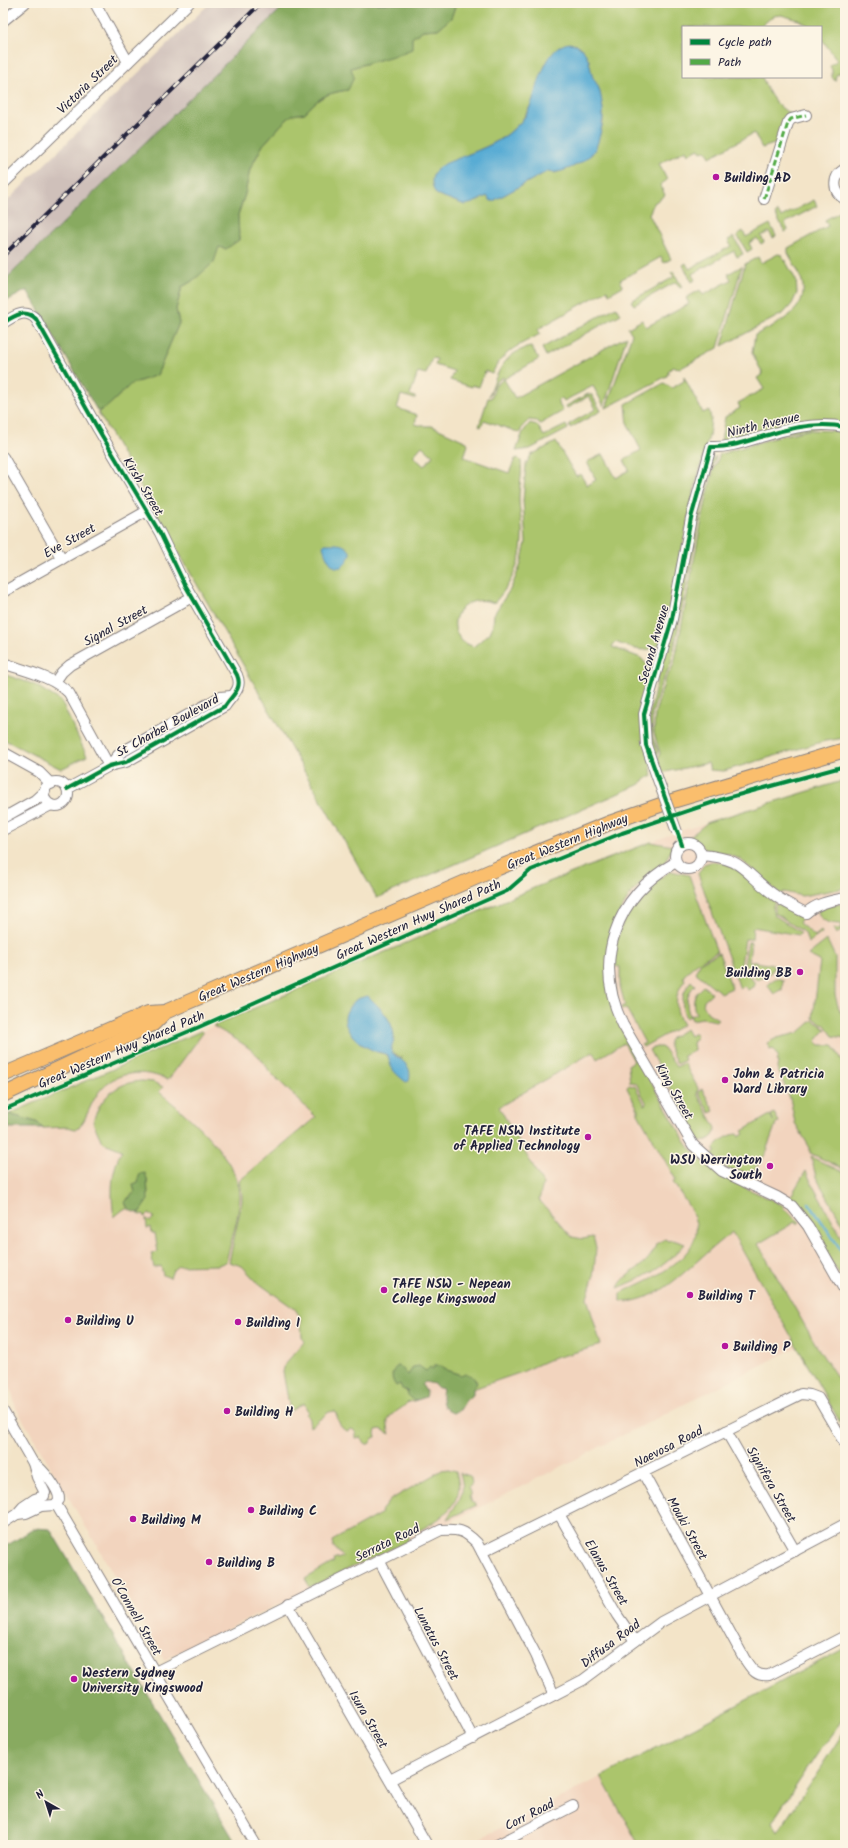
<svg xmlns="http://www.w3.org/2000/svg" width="848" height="1848" viewBox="0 0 848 1848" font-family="Kalam,sans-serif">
<rect width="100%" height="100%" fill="#fcf5e5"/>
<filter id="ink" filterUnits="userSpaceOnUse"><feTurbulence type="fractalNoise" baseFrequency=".025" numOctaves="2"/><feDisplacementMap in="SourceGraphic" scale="8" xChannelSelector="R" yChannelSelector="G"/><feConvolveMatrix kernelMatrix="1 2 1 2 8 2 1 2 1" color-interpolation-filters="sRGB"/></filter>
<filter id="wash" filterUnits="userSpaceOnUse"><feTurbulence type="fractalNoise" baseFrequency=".012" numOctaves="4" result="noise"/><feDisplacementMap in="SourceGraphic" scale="16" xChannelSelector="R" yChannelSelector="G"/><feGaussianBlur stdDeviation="0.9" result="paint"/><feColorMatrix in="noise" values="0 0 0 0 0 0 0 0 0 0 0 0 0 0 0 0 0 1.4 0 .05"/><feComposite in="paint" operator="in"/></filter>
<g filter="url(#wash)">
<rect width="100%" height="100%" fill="#f3e4c8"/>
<g fill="#f2d4be">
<path d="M845,780V1431L797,1347L485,1505L164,1660L16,1408L11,1389L3,1375V1117L536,887L677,832Z"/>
<path d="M601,1777L639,1845H467Z"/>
</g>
<path fill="#cfc0ba" d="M210,3H287L3,282V205Z"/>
<g fill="#abc56c" stroke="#667454" fill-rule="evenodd">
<path d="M456,3H845V81L841,80L844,77L842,72L836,75L835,81L832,77V70L830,66L837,60L821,38V27H811L799,20L781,15L773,16L760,27H683V77H762C770,96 774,104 792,115L777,143L762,148L754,133L710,157L706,150L701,152L699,149L688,154L686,150L659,164L667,180L660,185L665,195L654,203L649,214L671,259L664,263L661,257L620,280L623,286L609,294L607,290L538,329L540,334C520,345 502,351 492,374L485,371L479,387L472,385V387L450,380L454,371L435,365L437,359L432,358L426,374L418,372L410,395L415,397V399L401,395L397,408L417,415L415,424L423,426H432L467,442L468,445L464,457L509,473L515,459L518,458L521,461C523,473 519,486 519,498C519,512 523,525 522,538C522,562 510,586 494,603C467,592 442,619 462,641C466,645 470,644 473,647L490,633L493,625L494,614L511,588L521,564L526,542L523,501L526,464L531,455L556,442L576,476L580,474L587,485L596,480L587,462L603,454L616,478L629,470L624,460L641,450L628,425L626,404L664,383L672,388L684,381V377L703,413L709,410L711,419L709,436L696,482L663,640C649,657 632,648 615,642L612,647L641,658L648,666L650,672V678L644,700L652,777H649L638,785L377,898L98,412L108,406L131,384L157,375L179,323L176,309L182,287L194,280L219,247L239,240L238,215L245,194L250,169L263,145L281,125L292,115L305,113C319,97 327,93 348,90L351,68L379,60L423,30L438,29L451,18ZM575,44L582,49L589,60L592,77L599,89L603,109V123L596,147L592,154L574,166L555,173L548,171L493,201L490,200L487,196L465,205L450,199L433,176L439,168L492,144L508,134L521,122L532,103ZM422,446L433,456L424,466L413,456Z"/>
<path d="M814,200L817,206L785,223L788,230L785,232L775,214L778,212L781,217Z"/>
<path d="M845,209V423L722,442L721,441L725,417L740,408L738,403L764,389L757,378L763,374L752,353L755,335C776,324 810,311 802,281C799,271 793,262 788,253V248L828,226L825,220Z"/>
<path d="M770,224L776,236L773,238L769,232L761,236L764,242L761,244L757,238L749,243L752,249L747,252L737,235L743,231L746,237Z"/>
<path d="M734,237L743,254L737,257L734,251L692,274L695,280L692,282L683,265L686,263L689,269L731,246L728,240Z"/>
<path d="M778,254L782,255L796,280L797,293L792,304L784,313L722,346L745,264L758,257L761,263Z"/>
<path d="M742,266L718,348L681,368L674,367L669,370L667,376L606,408L632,334L628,328L642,320L646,327L689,304L686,298L700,290L703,295L731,280L728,274Z"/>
<path d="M673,271L682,287L680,288L676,282L634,305L631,301L674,277L671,272Z"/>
<path d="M616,307L621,314L546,356L542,348Z"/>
<path d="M627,336L604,406L593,386L564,401L562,398L557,401L563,411L540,424L537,421L529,420L522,427L520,433L484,420L481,427L479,426L488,398H491L496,385L504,379L503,377L496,382L489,396C497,373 504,352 531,347L539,359L504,379L515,398Z"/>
<path d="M588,394L592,395L601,411L570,428L569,424L596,409L589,396L567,408L566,406Z"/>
<path d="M530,423L537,425L544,436L566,425L568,429L530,449L516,451L523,432Z"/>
<path d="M808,430L845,431V738L825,741L724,771L710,770L708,763L661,773L656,766L660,753L654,733L655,713L665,680L674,664L700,529L713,471L720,454L784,435Z"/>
<path d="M716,456L711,470L699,521L671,664L661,684L652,714V736L658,751L655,762L652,754L648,720L694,523L711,460Z"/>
<path d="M3,674L33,684L61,701L87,756L61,769L3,739Z"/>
<path d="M845,780V888L802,896L784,892L780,894L740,859L727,854L706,850L697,841L687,839L708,822Z"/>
<path d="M651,842L673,846L665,862L647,876L630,895L615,920L610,934L620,1027L685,1141C710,1178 746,1186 784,1206L783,1208L800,1222L797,1225L795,1222L758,1244L819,1350L845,1389V1431L732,1232C707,1250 686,1274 660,1291C653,1295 627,1306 620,1300V1293C645,1282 706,1257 695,1220C691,1207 680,1194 673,1182L676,1180L638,1113V1109L627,1088L628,1085L635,1086L645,1105L647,1104L636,1083L630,1082L628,1065L634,1061L624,1043L597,1059L593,1052L499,1107L543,1184L539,1200L572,1237L583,1239L593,1237L596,1247L595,1260L593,1278L587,1298L601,1345L548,1360L522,1372L473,1389L461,1375L443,1369H433L408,1375L400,1384C406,1390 408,1395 414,1401L408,1402C397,1415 382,1412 390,1434L381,1429L376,1430L375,1434L376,1437L373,1438L369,1444H366L360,1437L356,1438V1432L352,1429L347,1431C338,1428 339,1419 335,1411L329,1412L310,1427L309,1419L306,1414L308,1412L304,1403L290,1411L283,1372L285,1364L305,1341L302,1338L301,1318L295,1309L257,1282L242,1266L229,1262L242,1201V1194L239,1181L316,1117L269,1071C259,1050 233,1038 213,1026L536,887ZM352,1035L394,1039L391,1048L392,1053L402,1058L390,1064L389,1058L385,1054L377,1052L361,1044Z"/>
<path d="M710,862C737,859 756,887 775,902L772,908L774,915L801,933L799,935L753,927L752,939H745L741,965L754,982V986L748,990L744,986L740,989L698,874L704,864Z"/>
<path d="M671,871L689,875L717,952C703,959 692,965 683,977L685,980C674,994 674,1009 683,1025L643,1047L641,1045L645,1043L626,1008L622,1010L621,1007L625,1005L620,986V967L613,966L615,947L623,921L650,884Z"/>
<path d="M777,903L802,917L799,923L815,936L821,931L822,933L808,943L805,933L775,913L774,908Z"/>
<path d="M845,903V929L836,934L833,928L840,929L841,924C832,924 819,922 818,911L829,906Z"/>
<path d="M827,940L835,957V995L838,1006L845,1022V1038L833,1036L825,1025L813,1018L820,961L808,955Z"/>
<path d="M748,942H751L749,961L774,965L773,970L765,977H761L757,980L744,964Z"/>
<path d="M719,953L732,988L721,993L695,972L701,962Z"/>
<path d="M776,978L783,980L782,990H780L774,994L768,986L769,983Z"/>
<path d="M691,981L695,985C686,994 685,1005 690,1016L696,1014C691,1002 694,994 703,986L712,993L704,1000L703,1006L708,1013L718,1019L716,1021L702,1018L692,1020L690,1016L686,1018C680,1005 682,992 691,981Z"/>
<path d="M813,1020L826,1029L816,1041L820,1045H833L845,1065V1170L810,1153V1148L795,1123L790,1098L777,1068L778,1062L777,1060L779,1058L773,1048L770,1049L767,1043L777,1038L798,1033Z"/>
<path d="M686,1029L690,1036L695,1033L697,1035L693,1043L694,1050L683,1056L685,1060L677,1064L669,1047V1041L672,1037Z"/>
<path d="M201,1031L203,1033L168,1080C145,1069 114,1070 98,1093C90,1104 87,1118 79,1128L75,1129L68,1127L44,1128L36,1122L9,1114Z"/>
<path d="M656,1047H661L664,1049L676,1067L684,1063L698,1088L697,1094L716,1128C715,1137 707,1142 698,1142L687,1127L691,1125L649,1050Z"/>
<path d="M142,1081L153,1082L163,1087L159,1092C186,1114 240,1159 240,1196C239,1218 231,1241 226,1262L218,1265L178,1266L173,1270L170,1278L163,1275L161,1266L154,1268L151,1253L158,1252L155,1233H152L151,1227L147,1229L146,1218L150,1222L154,1217L149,1213L145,1217L144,1214L139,1215V1213L148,1193L147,1179L139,1181L133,1185L135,1192L127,1199L126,1206L129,1209H124L114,1217C111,1196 110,1172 122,1150L102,1142L93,1122C94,1116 97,1112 99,1107C109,1090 123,1082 142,1081Z"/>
<path d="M702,1089L714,1111L710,1113L699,1094V1091Z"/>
<path d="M774,1113L779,1122L776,1124L767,1148L768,1150L750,1177C741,1179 715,1163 713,1154L715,1153V1150H713C716,1143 729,1134 737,1134L739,1137L744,1134L742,1131L770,1115L774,1122L771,1115Z"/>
<path d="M811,1157L845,1173V1228L816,1177Z"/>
<path d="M806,1171L813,1186L845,1243V1282L789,1199Z"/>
<path d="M665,1239L668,1241L673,1240L685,1244C664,1268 647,1276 618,1288C624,1271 650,1268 656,1244Z"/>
<path d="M448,1469L456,1471C457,1476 459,1482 459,1487C457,1513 428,1526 408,1536V1541L310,1587L305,1579L334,1562L333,1560L343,1557L333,1546L332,1541L382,1513L381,1511L390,1500L442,1470Z"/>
<path d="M460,1473L470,1476L472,1483L469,1488L471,1492L469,1497L471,1502L477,1505L447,1519C458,1500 467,1496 460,1473Z"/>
<path d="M845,1648V1716L820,1750L772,1822L778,1832L845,1730V1845H639L601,1777Z"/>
</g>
<g fill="#88aa60" stroke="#55664e">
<path d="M287,3L456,4L451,18L438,29L423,30L412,38V49L400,54L351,68L354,77L348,90C327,93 319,97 305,113L292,115L281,125L263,145L250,169L245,194L238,215L239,240L226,249L219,247L214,262L194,280L182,287L176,309L179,323L157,375L131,384L108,406L98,412L27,290L3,303V282Z"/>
<path d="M9,1114L36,1122L44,1128H3V1117Z"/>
<path d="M145,1173L147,1179L148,1200L139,1213C132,1213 127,1208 125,1202L135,1192L133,1185L139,1181L138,1179L140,1174Z"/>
<path d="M399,1365L408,1375L413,1367L419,1366L426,1371L430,1367L433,1369L434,1366H441L443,1369L461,1375L465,1373L472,1376L477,1382L473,1389V1395L466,1400L460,1410L453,1413C441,1409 441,1399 443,1389L436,1387L434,1384L425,1382L422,1385L427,1393L426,1397L414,1401L408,1395L407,1391L402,1389L400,1384L396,1386C390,1378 391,1370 399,1365Z"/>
<path d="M35,1528L50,1529L237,1845H3V1548Z"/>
</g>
<g fill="#58acd4" stroke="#3d6788">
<path d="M569,43C587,46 589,61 592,75C593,79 596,82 598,86C601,93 602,103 603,110C604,119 599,144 594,151C587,161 569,170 557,172C553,173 552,171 548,171L493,201H491L487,196L473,203L465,205L436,194C431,186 430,177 437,169C442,164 452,161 459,158C476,151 494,145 508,134C516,127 524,120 528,111C538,92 543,47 569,43Z"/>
<path d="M325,544C335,544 347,542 351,554C348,558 346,565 341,567C331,571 324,552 323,546Z"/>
<path d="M368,996C380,1008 393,1019 394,1037C394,1043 390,1047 392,1053C402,1061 413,1065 409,1081L406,1082C400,1077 394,1073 391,1066C389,1062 390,1058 387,1055C383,1052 379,1053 375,1051C361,1046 338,1028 347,1011C352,1001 357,998 368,996Z"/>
</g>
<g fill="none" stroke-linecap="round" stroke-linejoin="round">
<path stroke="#58acd4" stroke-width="2.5" d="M809,1203L837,1244L845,1258"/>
</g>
</g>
<g filter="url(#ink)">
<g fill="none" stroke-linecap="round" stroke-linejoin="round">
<defs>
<g id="minor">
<path d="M95,3L128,62"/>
<path d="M3,21L25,3"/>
<path d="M845,169C832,176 832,192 845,199"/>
<path d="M3,184L189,3"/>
<path d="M764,199L788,123L791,119L806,115"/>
<path d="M3,323C14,316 25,308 36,319L98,429L160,533L184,583L237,675C243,689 232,695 225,706L126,762L109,766L67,789"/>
<path d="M3,457L62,559"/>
<path d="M3,592L147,511"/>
<path d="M3,663C25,671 52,676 69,693L109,766"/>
<path d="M55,682L62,672L70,665L192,597"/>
<path d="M3,752L39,772L51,784"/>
<path d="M109,766L120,753L220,697L231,696"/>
<path d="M657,777L646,745L644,714L672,619L691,518L711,447C731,448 749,440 768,435C792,427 820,422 845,427"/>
<circle cx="56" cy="794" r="12"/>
<path d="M3,818L35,800L45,791"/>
<path d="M3,830L51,805"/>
<circle cx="688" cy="856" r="13"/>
<path d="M701,855C744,858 742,871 773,894C783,902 794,907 806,913C817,903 831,901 845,898"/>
<path d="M676,862C615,896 592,961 623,1025L693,1145L722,1171L777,1197L792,1206L808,1226L845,1291"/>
<path d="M3,1411L33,1463L37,1477L45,1493"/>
<path d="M726,1431L795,1551"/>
<path d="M643,1473L744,1658C751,1668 755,1677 769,1675L845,1636"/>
<path d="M56,1504L256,1845"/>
<path d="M17,1514L26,1513L41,1506L55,1505L59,1500C60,1490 42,1468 33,1463"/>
<path d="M559,1514L617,1615L635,1641"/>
<path d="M3,1523L17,1514L23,1507L35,1499L44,1496"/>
<path d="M482,1552L801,1394L810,1395L818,1398L845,1444"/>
<path d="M379,1560L473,1738"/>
<path d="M288,1605L427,1845"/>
<path d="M155,1672L441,1530C459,1529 464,1530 477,1543L536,1655L554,1695"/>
<path d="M390,1780L583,1680L661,1622L845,1524"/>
<path d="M497,1845L573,1806"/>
</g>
<g id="highway">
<path d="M3,1075L148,1013L165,1012L498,868L612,822L669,802L845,750"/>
<path d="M3,1095L153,1024L165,1012"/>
</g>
</defs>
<use href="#minor" stroke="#8a8382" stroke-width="12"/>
<use href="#highway" stroke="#8a8382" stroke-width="16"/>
<use href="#minor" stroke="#fff" stroke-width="10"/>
<use href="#highway" stroke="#fabe6d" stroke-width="14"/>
<defs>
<path id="rail" d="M3,256L261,3"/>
</defs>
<use href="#rail" stroke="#22223b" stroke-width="4"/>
<use href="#rail" stroke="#fcf5e5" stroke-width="2.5" stroke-dasharray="8" stroke-linecap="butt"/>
<defs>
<path id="minor-bridge" d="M657,777L677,832"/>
</defs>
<use href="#minor-bridge" stroke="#8a8382" stroke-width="12" stroke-linecap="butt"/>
<use href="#minor-bridge" stroke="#fff" stroke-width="10"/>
<path stroke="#53aa46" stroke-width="3" stroke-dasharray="6 3" stroke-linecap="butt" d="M764,199L788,123L791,119L806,115"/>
<defs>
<g id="cycleway">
<path d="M3,323C14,316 25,308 36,319L98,429L160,533L184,583L237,675C243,689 232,695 225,706L126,762L109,766L67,789"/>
<path d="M682,845L646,745L644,714L672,619L691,518L711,447C731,448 749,440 768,435C792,427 820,422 845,427"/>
<path d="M3,1110L199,1027L507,891L531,870L622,833L723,799L845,766"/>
</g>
</defs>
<use href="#cycleway" stroke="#fcf5e5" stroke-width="6"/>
<use href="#cycleway" stroke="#00873e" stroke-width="4"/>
</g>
</g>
<g fill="#b5179e" stroke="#fcf5e5" stroke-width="1.5">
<circle cx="716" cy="177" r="4"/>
<circle cx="800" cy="972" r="4"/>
<circle cx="725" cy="1080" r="4"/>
<circle cx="588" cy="1137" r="4"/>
<circle cx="770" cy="1166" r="4"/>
<circle cx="384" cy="1290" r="4"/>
<circle cx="690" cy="1295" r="4"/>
<circle cx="68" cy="1320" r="4"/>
<circle cx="238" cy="1322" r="4"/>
<circle cx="725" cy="1346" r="4"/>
<circle cx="227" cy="1411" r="4"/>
<circle cx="251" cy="1510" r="4"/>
<circle cx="133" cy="1519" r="4"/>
<circle cx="209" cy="1562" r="4"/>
<circle cx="74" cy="1679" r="4"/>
</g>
<g text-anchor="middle" stroke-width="3" stroke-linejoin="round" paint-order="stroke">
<g font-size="13" fill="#22223b" stroke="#fcf5e5">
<text transform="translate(87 84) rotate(-44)" y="5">Victoria Street</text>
<text transform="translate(763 424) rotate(-13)" y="5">Ninth Avenue</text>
<text transform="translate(144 486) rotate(59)" y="5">Kirsh Street</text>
<text transform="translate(69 540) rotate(-29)" y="5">Eve Street</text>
<text transform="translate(115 625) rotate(-29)" y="5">Signal Street</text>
<text transform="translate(653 644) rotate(-74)" y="5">Second Avenue</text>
<text transform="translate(167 725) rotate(-29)" y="5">St Charbel Boulevard</text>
<text transform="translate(567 841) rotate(-22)" y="5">Great Western Highway</text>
<text transform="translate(418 919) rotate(-24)" y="5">Great Western Hwy Shared Path</text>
<text transform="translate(258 972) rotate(-23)" y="5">Great Western Highway</text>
<text transform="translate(121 1049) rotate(-23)" y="5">Great Western Hwy Shared Path</text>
<text transform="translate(675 1091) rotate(60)" y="5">King Street</text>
<text transform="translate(668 1446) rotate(-27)" y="5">Naevosa Road</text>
<text transform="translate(772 1484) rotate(60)" y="5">Signifera Street</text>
<text transform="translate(688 1528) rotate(61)" y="5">Mouki Street</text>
<text transform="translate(387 1542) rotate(-26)" y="5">Serrata Road</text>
<text transform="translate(607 1572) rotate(60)" y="5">Elanus Street</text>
<text transform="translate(137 1616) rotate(60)" y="5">O'Connell Street</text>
<text transform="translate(437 1643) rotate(62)" y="5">Lunatus Street</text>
<text transform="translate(610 1643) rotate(-37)" y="5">Diffusa Road</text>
<text transform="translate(369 1719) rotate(60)" y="5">Isura Street</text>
<text transform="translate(529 1814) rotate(-27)" y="5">Corr Road</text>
</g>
<g font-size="13" font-weight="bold" fill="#22223b" stroke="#fcf5e5" text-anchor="start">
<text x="724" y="182">Building AD</text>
<text x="792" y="977" text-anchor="end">Building BB</text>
<text x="733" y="1078">John &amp; Patricia<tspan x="733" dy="15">Ward Library</tspan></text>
<text x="580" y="1135" text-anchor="end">TAFE NSW Institute<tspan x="580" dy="15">of Applied Technology</tspan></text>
<text x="762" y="1164" text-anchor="end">WSU Werrington<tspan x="762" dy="15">South</tspan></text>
<text x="392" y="1288">TAFE NSW - Nepean<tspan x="392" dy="15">College Kingswood</tspan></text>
<text x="698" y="1300">Building T</text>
<text x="76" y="1325">Building U</text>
<text x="246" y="1327">Building I</text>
<text x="733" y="1351">Building P</text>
<text x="235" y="1416">Building H</text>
<text x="259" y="1515">Building C</text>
<text x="141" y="1524">Building M</text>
<text x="217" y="1567">Building B</text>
<text x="82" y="1677">Western Sydney<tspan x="82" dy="15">University Kingswood</tspan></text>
</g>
</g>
<rect width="848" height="1848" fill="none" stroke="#fcf5e5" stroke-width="16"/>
<rect x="682" y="26" width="140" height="52" fill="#fcf5e5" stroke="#a5a1a1"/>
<rect x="690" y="39" width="20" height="6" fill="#00873e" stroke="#a5a1a1"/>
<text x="718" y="46" font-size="12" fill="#22223b">Cycle path</text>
<rect x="690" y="59" width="20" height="6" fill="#53aa46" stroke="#a5a1a1"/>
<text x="718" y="66" font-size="12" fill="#22223b">Path</text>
<g transform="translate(46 1802) rotate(321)" stroke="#fcf5e5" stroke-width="3" paint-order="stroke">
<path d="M0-3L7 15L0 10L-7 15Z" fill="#22223b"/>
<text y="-6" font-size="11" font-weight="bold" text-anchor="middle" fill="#22223b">N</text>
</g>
</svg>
